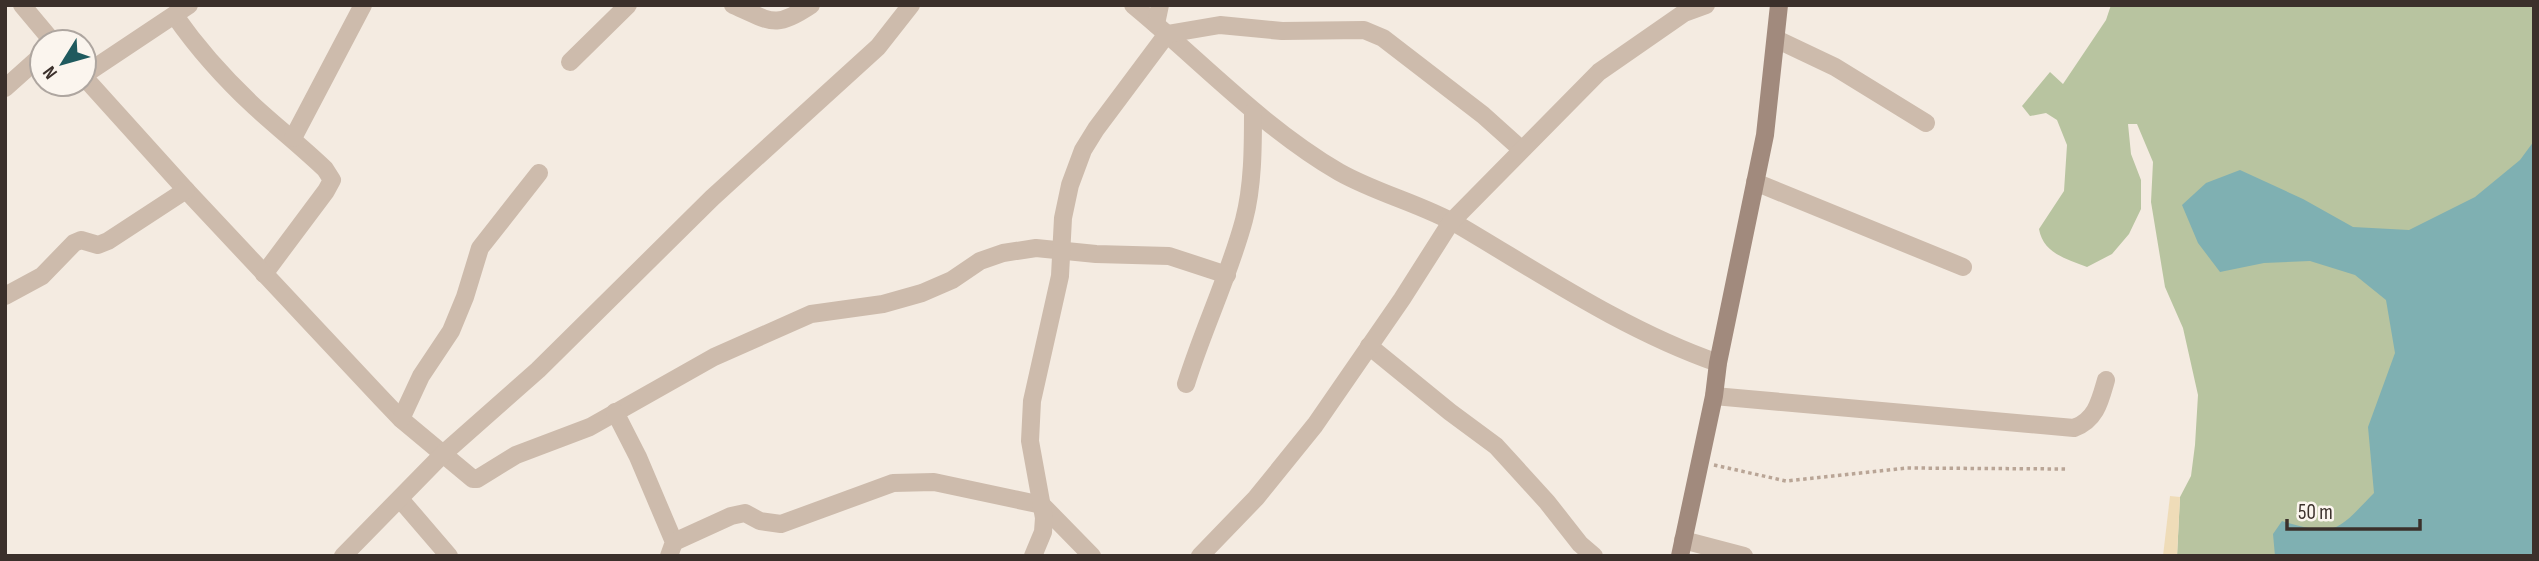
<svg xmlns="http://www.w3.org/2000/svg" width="2539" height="561" viewBox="0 0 2539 561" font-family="'Sofia Sans Condensed',sans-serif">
<rect width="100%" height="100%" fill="#f4ebe1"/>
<path fill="#b8c4a0" d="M2111,5H2534V556H2177L2180,497L2191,476L2195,445L2198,395L2183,328L2165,287L2151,202L2153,162L2137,124H2128L2131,154L2141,180V209L2129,234L2112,254L2087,267C2066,259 2043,253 2039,229L2064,191L2067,145L2057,120L2046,113L2030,116L2022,106L2050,72L2063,84L2106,20Z"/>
<path fill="#efdcb8" d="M2170,496L2180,497L2177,556H2163Z"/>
<path fill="#7fb0b2" d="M2534,141V556H2275L2273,534L2282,521C2337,537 2336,532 2374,493L2368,427L2395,353L2386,300L2355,275L2310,261L2264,263L2220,272L2198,243L2182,205L2206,183L2240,170L2303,199L2353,227L2409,230L2475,197L2520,160Z"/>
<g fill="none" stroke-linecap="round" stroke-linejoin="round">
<path stroke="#b9a596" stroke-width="3.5" stroke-dasharray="3.5 3.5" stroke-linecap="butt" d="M1714,465L1786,481L1907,468L2067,469"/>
<g stroke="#cdbbac" stroke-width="18">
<path d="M22,5L53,42"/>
<path d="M733,5C771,21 774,30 811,5"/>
<path d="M1133,5C1201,61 1262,127 1339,172C1378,194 1422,204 1460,226C1543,275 1626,331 1718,363"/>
<path d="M175,16C198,49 225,79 255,107C278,128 302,147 325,169L332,180L326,191L264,274"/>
<path d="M1156,24L1160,5"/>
<path d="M1776,39L1835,67L1926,123"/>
<path d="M570,62L628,5"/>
<path d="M84,75L189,5"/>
<path d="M84,77L186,190L381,398L401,419L473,479H477L516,455L590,427L714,357L811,314L883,304L922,293L952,280L980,261L1003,253L1036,248L1096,254L1169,256L1227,275"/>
<path d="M5,88L42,55"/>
<path d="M293,138L363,5"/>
<path d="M1755,182L1963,267"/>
<path d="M5,296L42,276L74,243L81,240L98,245L108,241L186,190"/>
<path d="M1369,346L1450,412L1496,446L1547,502L1580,544L1594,556"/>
<path d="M1186,384C1203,329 1229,276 1244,220C1253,186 1253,147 1253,112"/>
<path d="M1714,396L2074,428C2096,420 2100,401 2106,380"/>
<path d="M615,412L638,457L674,542L669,556"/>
<path d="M401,419L421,376L451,331L465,297L480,248L539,173"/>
<path d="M400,499L449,556"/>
<path d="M1683,540L1744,556"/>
<path d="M674,542L731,516L745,513L760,521L781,524L893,483L934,482L1042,505L1092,556"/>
<path d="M343,556L443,454L538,370L712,198L878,47L911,5"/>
<path d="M1033,556L1043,532L1044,518L1030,441L1032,401L1060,276L1063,218L1070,185L1083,150L1096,129L1167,34L1220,25L1282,31L1364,30L1383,38L1483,115L1521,149"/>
<path d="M1200,556L1256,498L1315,425L1402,299L1451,222L1599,72L1684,13L1706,5"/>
</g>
<path stroke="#a18a7d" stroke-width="18" d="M1680,556L1714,396L1718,363L1765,135L1779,5"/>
</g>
<rect width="2539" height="561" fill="none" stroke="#3b302b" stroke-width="14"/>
<g transform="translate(63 63) rotate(233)"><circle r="33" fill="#fbf5ee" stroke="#aea6a0" stroke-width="2"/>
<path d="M0-5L12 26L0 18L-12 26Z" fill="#1f5a5e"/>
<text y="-10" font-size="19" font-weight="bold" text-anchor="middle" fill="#3b302b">N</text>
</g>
<path d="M2287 519v10h133v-10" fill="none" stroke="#3b302b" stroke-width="3.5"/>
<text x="2298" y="519" font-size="21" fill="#3b302b" stroke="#fbf5ee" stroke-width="5" paint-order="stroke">50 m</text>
</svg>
